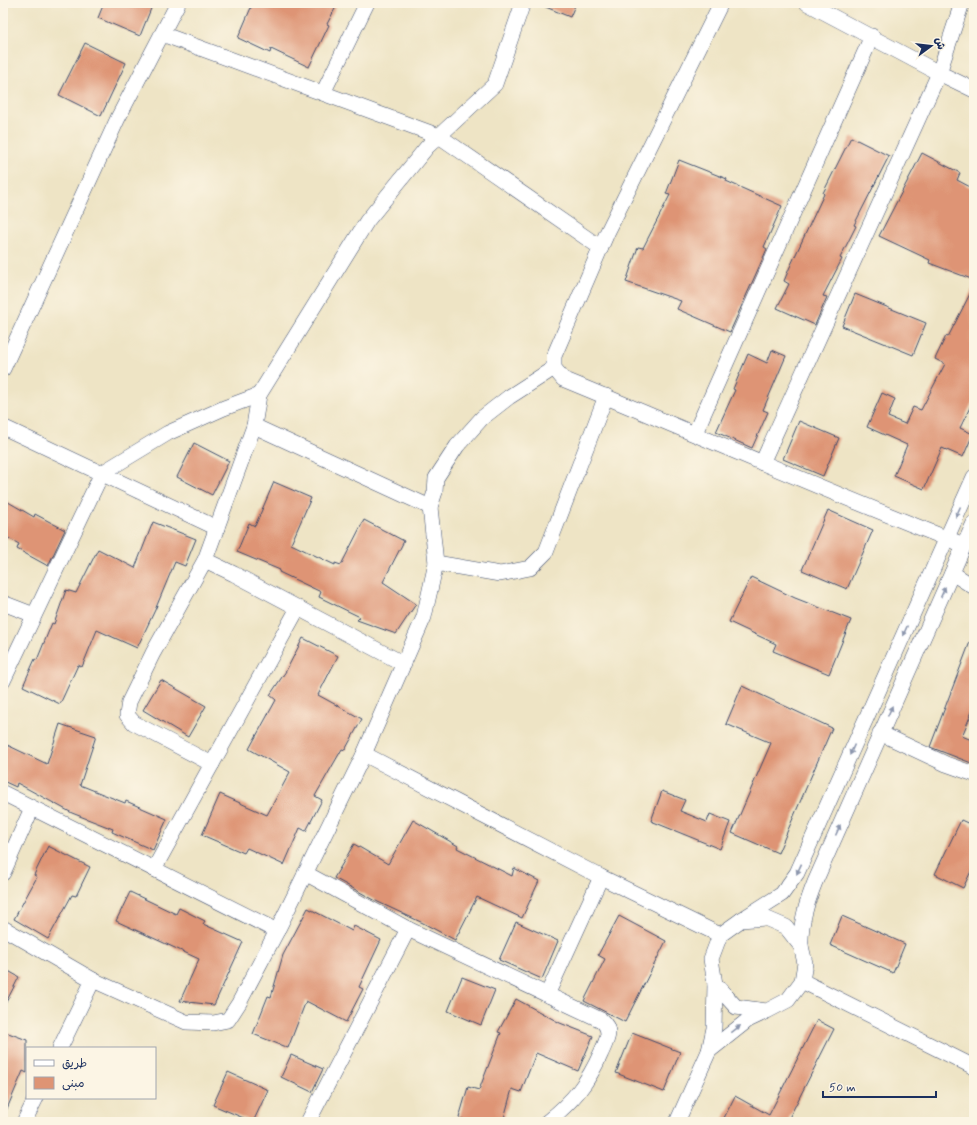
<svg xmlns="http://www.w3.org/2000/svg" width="977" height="1125" viewBox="0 0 977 1125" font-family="Mynerve,'Playpen Sans Arabic',sans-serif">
<rect width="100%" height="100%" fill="#fcf5e5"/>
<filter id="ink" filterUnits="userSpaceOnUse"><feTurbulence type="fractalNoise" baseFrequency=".025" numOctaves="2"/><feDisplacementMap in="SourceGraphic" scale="8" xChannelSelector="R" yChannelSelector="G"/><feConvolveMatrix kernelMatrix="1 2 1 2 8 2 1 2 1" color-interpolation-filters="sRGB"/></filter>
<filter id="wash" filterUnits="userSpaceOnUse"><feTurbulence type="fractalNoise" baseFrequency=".012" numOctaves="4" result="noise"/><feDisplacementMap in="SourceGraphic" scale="16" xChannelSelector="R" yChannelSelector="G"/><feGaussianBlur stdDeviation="0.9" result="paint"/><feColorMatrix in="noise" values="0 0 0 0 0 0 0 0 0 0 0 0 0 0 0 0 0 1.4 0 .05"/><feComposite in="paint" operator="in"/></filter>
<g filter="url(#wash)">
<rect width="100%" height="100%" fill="#eee4c5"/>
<g id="blocks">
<g fill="#de9474">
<path d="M104,3H144L152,6L140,36L98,18Z"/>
<path d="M253,3H338L327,24L329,25L309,67L271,49L270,53L238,38Z"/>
<path d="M536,3H576L570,17Z"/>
<path d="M85,43L126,63L101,116L59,95Z"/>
<path d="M851,137L889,156L854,225L856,226L840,258L842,259L823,296L827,297L815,325L777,308L789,284L784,281L789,269L824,194L823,193Z"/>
<path d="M922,153L960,173L957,180L974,189V280L929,263L930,260L879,236Z"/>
<path d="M679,160L727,179L726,181L782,206L764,247L767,249L730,332L677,309L681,301L626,282L638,247L643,248L670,195L666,194Z"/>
<path d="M974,286V399L960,428L973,434L963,457L942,448L924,489L894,476L907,445L867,427L882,393L895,399L888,417L905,424L913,407L921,410L945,364L935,359L946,336L948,337Z"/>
<path d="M855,294L926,323L913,355L842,326Z"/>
<path d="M772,350L786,356L763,410L768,412L752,448L716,432L735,390L733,389L748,354L767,363Z"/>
<path d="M799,421L839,438L823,476L783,459Z"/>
<path d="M194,443L229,461L212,495L177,477Z"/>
<path d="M274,482L311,498L291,544L335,565V563L341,565L364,520L404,541L383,582L416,604L396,634L357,620L360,617L319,597L321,592L279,572L280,570L237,552L249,523L255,526Z"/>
<path d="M3,499L34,517L35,514L65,530L48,566L17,549L19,544L3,535Z"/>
<path d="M828,510L873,530L847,589L802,570Z"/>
<path d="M153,522L196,539L185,566L175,562L155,610L137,648L97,630L82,667L78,665L60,704L23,686L35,659L37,660L52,623L54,624L66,590L76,593L98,549L135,568Z"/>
<path d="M751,577L795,598L851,620L829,674L773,651L776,644L729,622Z"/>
<path d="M973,634L974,707L962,736L974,741V764L930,747Z"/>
<path d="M303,638L338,656L318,695L362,719L345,750L342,749L315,796L322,800L306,831L300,828L284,865L247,848L244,853L202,835L220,794L267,815L290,772L249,749L276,700L270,695L286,671Z"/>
<path d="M161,680L206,706L188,737L143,710Z"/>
<path d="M742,686L832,728L778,853L732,833L771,743L726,724Z"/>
<path d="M60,724L96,736L80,785L125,803L126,801L167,819L153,850L112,832L113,829L72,813L17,783L16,787L3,781V743L47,764Z"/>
<path d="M662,791L685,800L680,811L707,822L710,814L730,822L720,849L651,821Z"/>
<path d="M413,820L458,846L457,848L512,876L514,868L539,881L522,918L477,897L455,940L423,923L378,902L334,878L354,844L388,864Z"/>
<path d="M961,820L974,826V865L963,888L935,874Z"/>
<path d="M48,846L90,867L76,896L72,895L48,939L14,919L37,877L34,875Z"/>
<path d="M130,892L176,914L179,908L205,921L203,924L243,942L214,1005L180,1001L199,959L116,921Z"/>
<path d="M308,908L352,931L354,926L381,940L359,987L363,989L346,1022L306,1001L288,1048L253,1034L268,996L271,997L283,955Z"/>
<path d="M619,916L666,941L625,1022L584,1001L605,959L598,955Z"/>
<path d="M842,916L905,944L893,973L830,945Z"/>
<path d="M516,922L558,941L542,979L499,960Z"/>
<path d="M3,968L19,977L3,1008Z"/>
<path d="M462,977L495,990L481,1025L448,1011Z"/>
<path d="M516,999L560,1023L593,1036L578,1071L536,1053L521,1092L512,1089L503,1122H473L459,1118L468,1087L479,1090L501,1033L498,1032Z"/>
<path d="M817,1020L834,1029L787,1122H722L735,1096L769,1115Z"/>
<path d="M3,1031L27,1040V1073L23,1071L3,1118Z"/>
<path d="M632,1033L680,1052L664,1092L616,1073Z"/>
<path d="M291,1055L323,1069L312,1092L281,1077Z"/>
<path d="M228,1072L268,1090L253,1122L213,1105Z"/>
</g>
</g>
</g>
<g filter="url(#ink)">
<use href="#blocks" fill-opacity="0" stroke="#3b4a6d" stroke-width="1"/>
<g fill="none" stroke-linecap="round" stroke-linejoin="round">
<defs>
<g id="street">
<path d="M721,3L607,233L554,356V368L563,379C697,434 829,493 964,545"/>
<path d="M807,3L939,73L974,90"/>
<path d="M162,34L439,136L601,248"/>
<path d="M323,93L367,3"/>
<path d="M3,369L118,118L178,3"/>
<path d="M254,426L430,507"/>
<path d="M3,427L217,528"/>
<path d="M695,433L872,36"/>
<path d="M762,463L939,73L962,3"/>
<path d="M205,560L234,574L404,664"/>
<path d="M436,563L500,574L530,568L546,552L606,396"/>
<path d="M952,573L974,587"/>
<path d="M3,603L34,615"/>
<path d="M3,681L102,473L168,433L224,408L259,395"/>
<path d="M880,733L946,764L974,774"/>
<path d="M364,754L601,877L720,935"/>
<path d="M212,764L134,723L127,715L129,702L153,653L205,560L254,426L259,395L367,221L427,147L495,84L523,3"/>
<path d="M3,793L277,931"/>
<path d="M154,869L298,608"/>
<path d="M3,873L32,808"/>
<path d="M305,873L408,929L601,1020C613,1030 607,1040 601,1053C588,1083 573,1101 547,1122"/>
<path d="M741,920L782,894L797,873L974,477"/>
<path d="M3,928L93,980L186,1022L213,1023L228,1020L239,1003L277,931L364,754L424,617L436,563L430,507L435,492L436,478L457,446L482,418L509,397L554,368"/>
<path d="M801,946C800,923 807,902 815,882L974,523"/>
<path d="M802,981L974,1067"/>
<path d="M547,995L601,877"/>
<path d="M60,1048L93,980"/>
<path d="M709,1051L748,1020L767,1011L788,1000L802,981L805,963L801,946L786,927L765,918L741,920L720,935L711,959L715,984L736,1007L767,1011"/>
<path d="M24,1122L36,1098"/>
<path d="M308,1122L408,929"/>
<path d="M677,1122L709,1051L714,1028L715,984"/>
</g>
</defs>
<use href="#street" stroke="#3b4a6d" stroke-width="16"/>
<use href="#street" stroke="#fff" stroke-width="15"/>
</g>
<defs><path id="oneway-solid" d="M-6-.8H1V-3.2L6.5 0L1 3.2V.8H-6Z"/></defs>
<g fill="#8d97ae">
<use href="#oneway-solid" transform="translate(958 512) rotate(114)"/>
<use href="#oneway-solid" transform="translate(943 592) rotate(-66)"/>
<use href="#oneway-solid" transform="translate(905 631) rotate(114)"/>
<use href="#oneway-solid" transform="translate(890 711) rotate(-66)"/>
<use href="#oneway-solid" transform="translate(852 750) rotate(114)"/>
<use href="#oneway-solid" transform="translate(838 830) rotate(-66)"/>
<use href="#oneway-solid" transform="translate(799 869) rotate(115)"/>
<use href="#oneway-solid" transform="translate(736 1029) rotate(-38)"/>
</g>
</g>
<rect width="977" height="1125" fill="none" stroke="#fcf5e5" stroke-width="16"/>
<rect x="26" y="1047" width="130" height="52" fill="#fcf5e5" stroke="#a2a6af"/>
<rect x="34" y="1060" width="20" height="6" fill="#ffffff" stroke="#a2a6af"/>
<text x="62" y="1067" font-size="12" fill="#1b2f5e">طريق</text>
<rect x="34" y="1077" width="20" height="12" fill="#de9474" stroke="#a2a6af"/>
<text x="62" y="1087" font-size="12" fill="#1b2f5e">مبنى</text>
<g transform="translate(931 46) rotate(75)" stroke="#fcf5e5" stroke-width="3" paint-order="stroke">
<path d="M0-3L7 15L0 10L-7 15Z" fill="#1b2f5e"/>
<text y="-6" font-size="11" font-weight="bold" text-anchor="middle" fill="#1b2f5e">ش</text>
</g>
<path d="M823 1091v6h113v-6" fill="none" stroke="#1b2f5e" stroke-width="2"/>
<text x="829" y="1091" font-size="12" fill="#1b2f5e" stroke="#fcf5e5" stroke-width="3" paint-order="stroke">50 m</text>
</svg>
